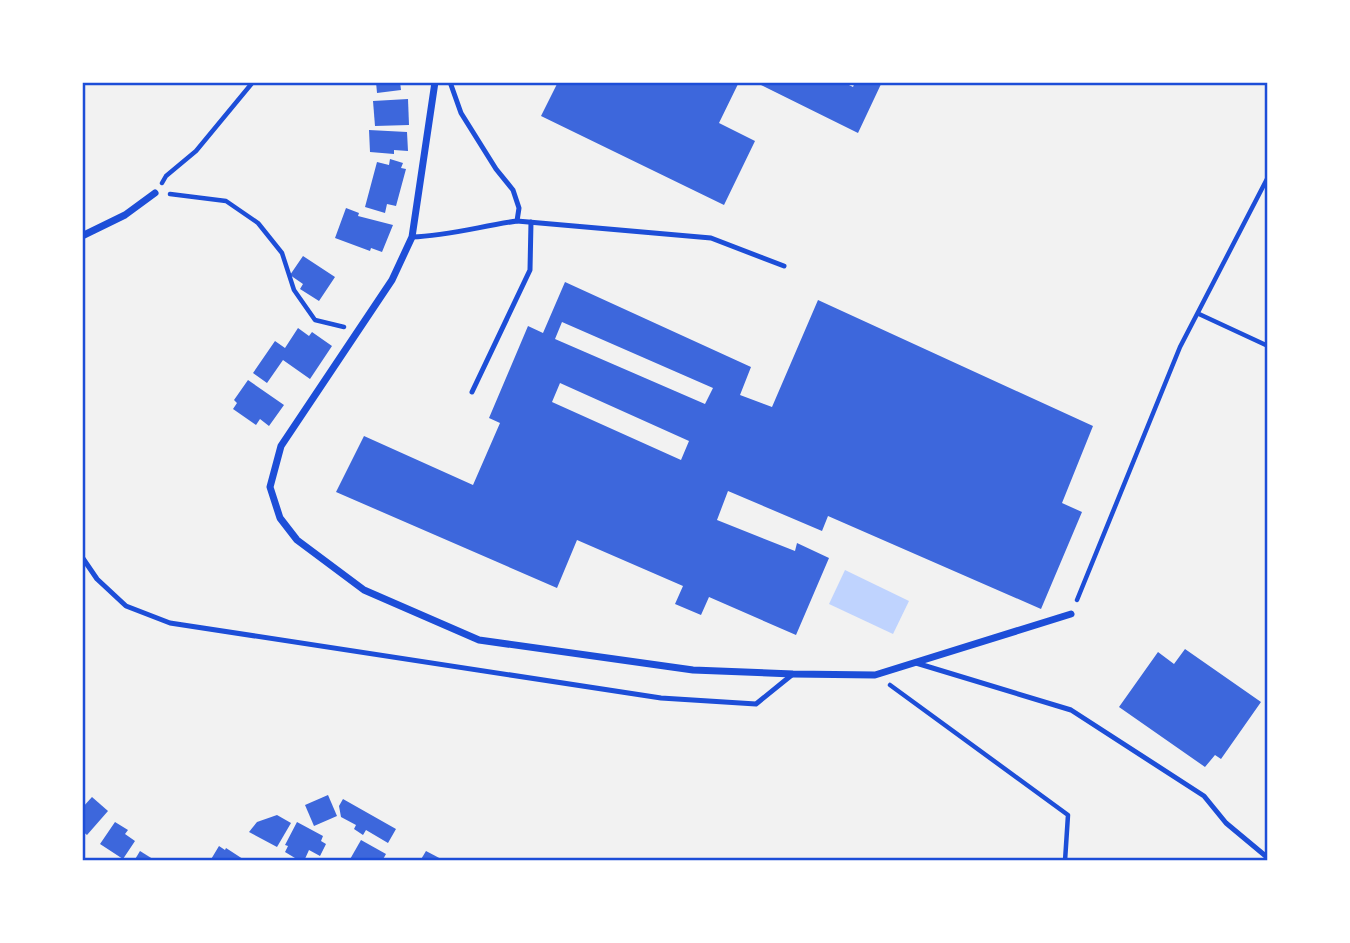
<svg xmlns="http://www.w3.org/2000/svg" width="1350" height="943" viewBox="0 0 1350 943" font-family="Spectral,serif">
<rect width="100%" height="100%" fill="#f2f2f2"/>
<path fill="#bfd3fe" d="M845,570L909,601L893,634L829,604Z"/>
<g fill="#3d67dc" fill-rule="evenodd">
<path d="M376,82H400L401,90L377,93Z"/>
<path d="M558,82H739L719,123L755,141L724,205L541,116Z"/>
<path d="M755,82H843L853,87L855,82H882L858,133Z"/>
<path d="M408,99L409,125L375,126L373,101Z"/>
<path d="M369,130L407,132L408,151L394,150V154L370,152Z"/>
<path d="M390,159L403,163L401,168L406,169L396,206L387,204L385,213L365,207L377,162L389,165Z"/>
<path d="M346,208L359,213L358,216L393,225L382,252L371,248L370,251L335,238Z"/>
<path d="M303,256L335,277L319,301L300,289L303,284L290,275Z"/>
<path d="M565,282L751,367L740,395L772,407L818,300L1093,426L1062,503L1082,512L1041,609L828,516L822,531L728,491L717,520L795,551L797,543L829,558L796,635L709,597L701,615L675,604L683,586L577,540L557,588L336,492L364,436L473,485L500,423L489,418L528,326L543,333ZM562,322L713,388L705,404L555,339ZM560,383L689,441L681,460L552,402Z"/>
<path d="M298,328L309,336L312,332L332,346L310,379L283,360L267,383L253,373L275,341L285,348Z"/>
<path d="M248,380L284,405L269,426L260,419L256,425L233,409L237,403L234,400Z"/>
<path d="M1185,649L1261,702L1221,759L1215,755L1205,767L1119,707L1158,652L1174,664Z"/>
<path d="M328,795L337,816L314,826L305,805Z"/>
<path d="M92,797L108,811L87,835L82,831V808Z"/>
<path d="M343,799L396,829L388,843L366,830L363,835L354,829L356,825L341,817L339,806Z"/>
<path d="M277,815L291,823L277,847L249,832L257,822Z"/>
<path d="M115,822L128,830L125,834L135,841L123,859L100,844Z"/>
<path d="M297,822L323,836L321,841L326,844L320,856L309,850L304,861H300L285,852L288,846L285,845Z"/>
<path d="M361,840L386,854L382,861H349Z"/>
<path d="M219,846L225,850L226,848L246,861H210Z"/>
<path d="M140,851L156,861H134Z"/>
<path d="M426,851L445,861H420Z"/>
</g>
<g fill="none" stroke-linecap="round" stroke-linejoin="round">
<g stroke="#1d4ed8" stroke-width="4.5">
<path d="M162,183L166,176L196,151L253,82"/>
<path d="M170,194L226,201L258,223L282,253L294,290L315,320L344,327"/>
<path d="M1199,314L1268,346"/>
<path d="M1077,600L1180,347L1268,177"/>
<path d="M890,685L1068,815L1065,861"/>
</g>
<g stroke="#1d4ed8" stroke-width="5">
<path d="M517,221L711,238L784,266"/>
<path d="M412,237C448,236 481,226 517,221L519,208L513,190L496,169L461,113L450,82"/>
<path d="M472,392L530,270L531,222"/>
<path d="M82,557L97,579L126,606L170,623L661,698L756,704L793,674"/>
<path d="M916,663L1071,710L1204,796L1226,823L1268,858"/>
<path d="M272,861H273"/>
</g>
<g stroke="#1d4ed8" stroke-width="7">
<path d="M435,82L412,237L392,280L281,446L270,487L280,518L297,540L364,590L479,640L693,670L793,674L875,675L1071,614"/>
<path d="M82,236L125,215L155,193"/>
</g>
</g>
<rect width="1350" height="943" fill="none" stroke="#ffffff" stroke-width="168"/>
<rect x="84" y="84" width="1182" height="775" fill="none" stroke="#1d4ed8" stroke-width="2.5"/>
</svg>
